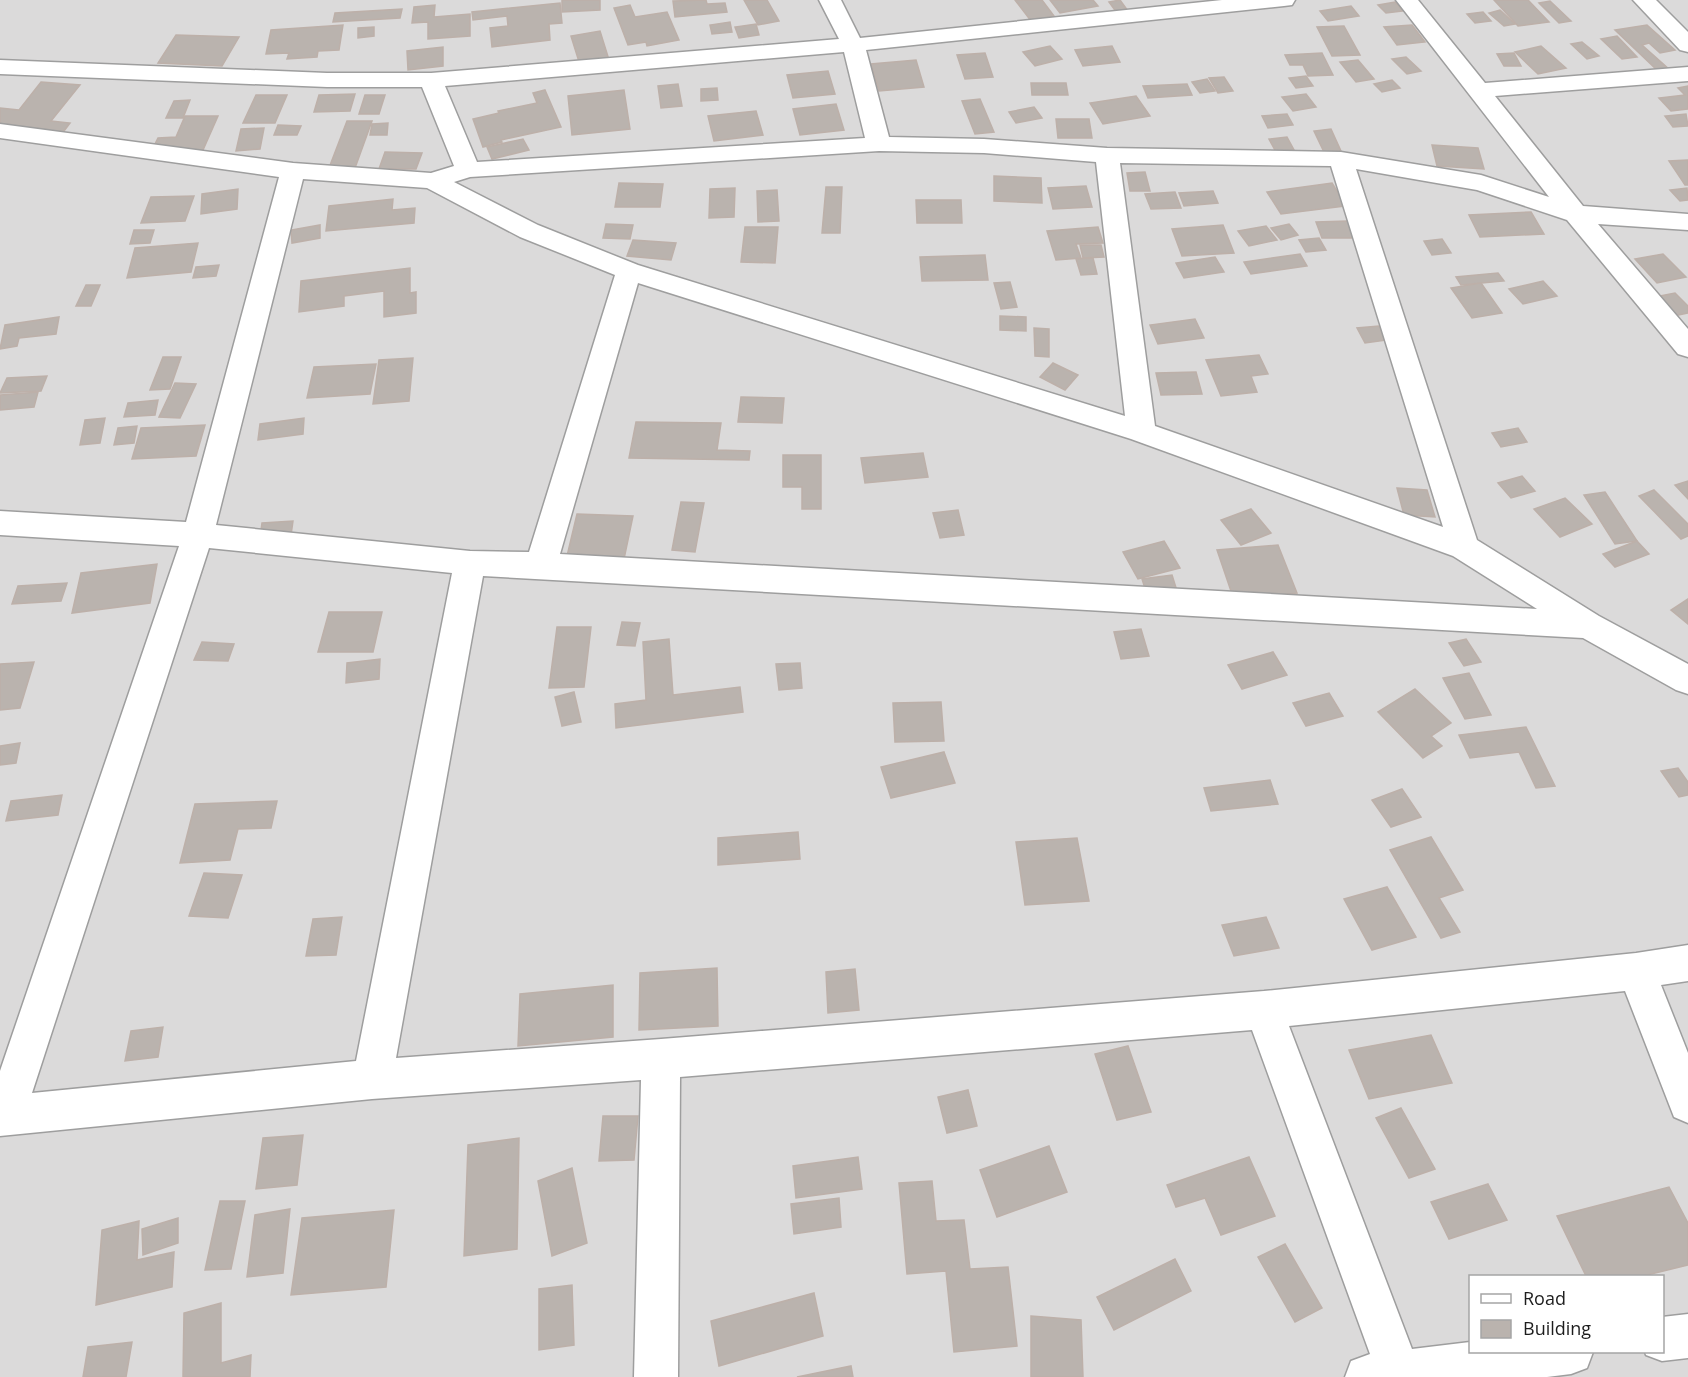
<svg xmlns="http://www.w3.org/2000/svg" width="1688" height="1377" viewBox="0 0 1688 1377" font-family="'Open Sans',sans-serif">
<rect width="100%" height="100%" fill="#edeae5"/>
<path fill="#dbdada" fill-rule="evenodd" d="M0,0H1688V1377H0ZM1470,1276H1662V1352H1470Z"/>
<g fill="#bab3ae" stroke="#bdb0a9" stroke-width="1.5">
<path d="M562,0H600V10L562,12Z"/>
<path d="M706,0L707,4L725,3L727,12L675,17L673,1Z"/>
<path d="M744,0H767L779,21L758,25Z"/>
<path d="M1015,0H1042L1054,16L1031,21Z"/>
<path d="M1050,0H1093L1098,6L1060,13Z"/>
<path d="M1120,0L1128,11L1117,13L1109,2Z"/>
<path d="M1494,0H1528L1549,22L1518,26Z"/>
<path d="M1550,1L1571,21L1559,23L1539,3Z"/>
<path d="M1395,2L1403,11L1386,13L1378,5Z"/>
<path d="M560,3L562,23L549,24L550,40L492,47L490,28L508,26L507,16L473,20L472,12Z"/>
<path d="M435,5L434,17L470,14V36L428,39V22L412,23L414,7Z"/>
<path d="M630,5L635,17L667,12L679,40L647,46L646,42L628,45L614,8Z"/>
<path d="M1351,6L1359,16L1328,21L1320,11Z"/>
<path d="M402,9L400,18L333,22L335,13Z"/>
<path d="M1500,10L1515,24L1504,26L1489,13Z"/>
<path d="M1483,12L1491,21L1475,23L1467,14Z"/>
<path d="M730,22L732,32L712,34L710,25Z"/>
<path d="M756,24L759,35L739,38L735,27Z"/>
<path d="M343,25L339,50L318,51L317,57L287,59L289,53L266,54L271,30Z"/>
<path d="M1412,25L1425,42L1397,45L1384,27Z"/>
<path d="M1647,25L1675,50L1660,53L1649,43L1642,45L1670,70L1659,72L1615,30Z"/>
<path d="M1344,26L1360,55L1332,56L1317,27Z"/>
<path d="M374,27V36L358,38V28Z"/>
<path d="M600,31L609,60L580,65L571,36Z"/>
<path d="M176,35L239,37L222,66L158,63Z"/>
<path d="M1617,36L1637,57L1622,59L1601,39Z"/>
<path d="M1582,42L1599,56L1587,59L1571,44Z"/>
<path d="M1050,46L1062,59L1035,66L1023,52Z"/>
<path d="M1112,46L1120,62L1083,66L1075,50Z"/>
<path d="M1541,46L1566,68L1538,74L1515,52Z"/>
<path d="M443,47V66L408,70L407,51Z"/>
<path d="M985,53L993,77L965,79L957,55Z"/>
<path d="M1322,53L1333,75L1308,76L1303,65H1290L1285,55Z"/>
<path d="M1514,53L1521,66H1504L1497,54Z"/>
<path d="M1406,57L1421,71L1407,74L1392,59Z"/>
<path d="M916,60L924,87L879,91L871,64Z"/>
<path d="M1358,60L1374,79L1356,82L1340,62Z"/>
<path d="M828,71L835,94L793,98L787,75Z"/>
<path d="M1306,76L1313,86L1296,88L1289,78Z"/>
<path d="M1224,77L1233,91L1218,93L1209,78Z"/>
<path d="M1207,79L1215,91L1200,93L1192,82Z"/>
<path d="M1392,80L1400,88L1382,92L1374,84Z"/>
<path d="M41,82L80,85L51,121L70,123L61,135L0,131V108L19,110Z"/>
<path d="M1031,83H1066L1068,95H1032Z"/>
<path d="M678,84L682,106L661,108L658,86Z"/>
<path d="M1187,84L1192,95L1148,98L1143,86Z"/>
<path d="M1688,86V109L1671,111L1659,98L1685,95L1678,88Z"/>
<path d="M717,88L718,100L701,101V89Z"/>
<path d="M545,90L561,127L501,140L502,142L483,147L473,119L499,113L498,111L537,103L533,93Z"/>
<path d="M624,90L630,129L572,135L568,96Z"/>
<path d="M355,94L350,111L314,112L319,95Z"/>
<path d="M1306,94L1316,107L1293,111L1282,97Z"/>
<path d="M256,95H287L275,123H243Z"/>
<path d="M365,95H385L379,114H359Z"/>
<path d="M1136,96L1150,116L1103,124L1090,103Z"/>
<path d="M980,99L994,132L975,134L962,101Z"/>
<path d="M190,100L183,118H166L174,101Z"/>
<path d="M836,104L844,130L800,135L793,109Z"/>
<path d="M1034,107L1042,118L1016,123L1009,112Z"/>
<path d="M756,111L763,135L714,141L708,116Z"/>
<path d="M1287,114L1293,125L1268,128L1262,116Z"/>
<path d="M1686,114L1688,126L1673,127L1665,116Z"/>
<path d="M185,116H218L203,150H152L158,138L176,137Z"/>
<path d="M1056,119H1089L1092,138H1058Z"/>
<path d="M347,121H372L355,168H329Z"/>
<path d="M388,123L387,135H370L372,124Z"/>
<path d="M278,125L301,126L297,135H274Z"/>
<path d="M264,128L260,149L236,151L241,129Z"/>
<path d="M1331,129L1341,151L1324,152L1314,131Z"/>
<path d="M1287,137L1294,150L1276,152L1269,139Z"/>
<path d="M523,139L529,150L492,159L487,147Z"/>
<path d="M1432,145L1478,148L1484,169L1437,166Z"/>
<path d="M385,152L422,153L416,169H379Z"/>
<path d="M1688,160V185H1685L1669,161Z"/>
<path d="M1145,172L1150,191H1130L1127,173Z"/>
<path d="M994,176L1041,178L1042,203L994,201Z"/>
<path d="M619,183L663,184L660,207H615Z"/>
<path d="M1332,183L1346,206L1281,214L1267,192Z"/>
<path d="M1086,186L1092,207L1053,209L1048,188Z"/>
<path d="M826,187H842L840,233H822Z"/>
<path d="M735,188L734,217L709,218L710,189Z"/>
<path d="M1687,188L1688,200L1680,201L1670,190Z"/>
<path d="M238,189L237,209L201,214L202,194Z"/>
<path d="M777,190L779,221L758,222L757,191Z"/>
<path d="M1213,191L1218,203L1184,206L1179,193Z"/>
<path d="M1175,192L1181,208L1151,209L1145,194Z"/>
<path d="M194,196L185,221L141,223L151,197Z"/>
<path d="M393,199L392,210L415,208L414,223L326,231L329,206Z"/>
<path d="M916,200H961L962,223H917Z"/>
<path d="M1531,212L1544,234L1480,237L1469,215Z"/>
<path d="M1348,221L1354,238H1322L1316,222Z"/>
<path d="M606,224L633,225L630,239L603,238Z"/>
<path d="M1289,224L1298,235L1281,240L1271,228Z"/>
<path d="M320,225V238L292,243L291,230Z"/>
<path d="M1223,225L1234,253L1182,256L1172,229Z"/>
<path d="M1266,226L1277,240L1249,246L1238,231Z"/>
<path d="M745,227H778L775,263L741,262Z"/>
<path d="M1098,227L1103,243L1076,244L1081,258L1056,260L1047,231Z"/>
<path d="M134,230H154L150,243L130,244Z"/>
<path d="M1319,238L1326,250L1306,252L1299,240Z"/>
<path d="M1442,239L1451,253L1432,255L1424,241Z"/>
<path d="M633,240L676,243L671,260L627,256Z"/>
<path d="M198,243L191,272L127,278L135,248Z"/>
<path d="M1080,245H1101L1104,257L1083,258Z"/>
<path d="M1300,254L1307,266L1251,274L1244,262Z"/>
<path d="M1663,254L1686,277L1657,283L1635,259Z"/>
<path d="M985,255L988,280L922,281L920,257Z"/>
<path d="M1215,257L1224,272L1184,278L1176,263Z"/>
<path d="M1093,258L1097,274L1081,275L1076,259Z"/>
<path d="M219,265L216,276L193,278L196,267Z"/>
<path d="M410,268V293L416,292V313L384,317V291L344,296V306L299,312L301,281Z"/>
<path d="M1498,273L1504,281L1461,285L1456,277Z"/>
<path d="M1543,281L1557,296L1523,304L1509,289Z"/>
<path d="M1010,282L1017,307L1001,309L994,283Z"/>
<path d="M1481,283L1502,313L1472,318L1451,288Z"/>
<path d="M86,285H100L91,306H76Z"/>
<path d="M1675,293L1688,306V313L1674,316L1655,297Z"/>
<path d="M1000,316L1026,317V331L1000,330Z"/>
<path d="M59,317L56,334L19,338L17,346L0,349L5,325Z"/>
<path d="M1195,319L1204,338L1158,344L1150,325Z"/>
<path d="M1379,326L1387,340L1365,343L1357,328Z"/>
<path d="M1034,328L1049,329V357L1035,356Z"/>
<path d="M1259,355L1268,374L1251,376L1257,392L1221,396L1206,360Z"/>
<path d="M163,357H181L170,389L150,390Z"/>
<path d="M413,358L409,401L373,404L379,360Z"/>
<path d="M1053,363L1078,375L1065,390L1040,377Z"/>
<path d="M376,364L370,394L307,398L314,367Z"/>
<path d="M1196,372L1202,394L1161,395L1156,373Z"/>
<path d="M47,376L41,391L0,393L7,378Z"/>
<path d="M175,383L196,384L180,418L159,417Z"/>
<path d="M38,392L34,407L0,410V395Z"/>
<path d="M741,397L784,398L782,423L738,422Z"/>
<path d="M158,400L155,415L124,417L128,403Z"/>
<path d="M105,418L100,443L80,445L85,420Z"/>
<path d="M304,418L303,434L258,440L260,424Z"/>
<path d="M636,422L721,423L717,450L750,451L749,460L629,458Z"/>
<path d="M205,425L196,456L132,459L141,428Z"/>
<path d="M137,426L134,443L114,445L118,428Z"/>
<path d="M1518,428L1527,442L1501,447L1492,433Z"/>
<path d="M923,453L928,477L865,483L861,458Z"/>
<path d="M783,455H821V509H802V487H783Z"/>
<path d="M1522,476L1535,491L1511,498L1498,483Z"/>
<path d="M1688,481V499L1675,485Z"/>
<path d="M1397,488L1427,490L1435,517L1404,515Z"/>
<path d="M1654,490L1688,524V536L1681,539L1639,496Z"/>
<path d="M1605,492L1637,541L1615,544L1584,495Z"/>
<path d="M1565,498L1592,524L1560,537L1534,509Z"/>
<path d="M681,502L704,503L695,552L672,550Z"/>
<path d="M1251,509L1271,533L1241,545L1221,520Z"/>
<path d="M958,510L964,535L940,538L933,513Z"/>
<path d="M577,514L633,516L624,559L567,556Z"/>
<path d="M293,521L290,542L259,545L262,523Z"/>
<path d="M1164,541L1180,568L1138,579L1123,552Z"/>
<path d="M1637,541L1649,554L1615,567L1603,554Z"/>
<path d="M1278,545L1297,593L1234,600L1217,550Z"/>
<path d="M157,564L150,603L72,613L81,573Z"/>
<path d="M1172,575L1178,594L1148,598L1142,579Z"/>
<path d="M67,583L61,601L12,604L18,586Z"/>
<path d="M1688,599V624L1671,610Z"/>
<path d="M329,612H382L373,652H318Z"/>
<path d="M622,622L640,623L635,646L617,645Z"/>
<path d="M557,627H591L584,687L549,688Z"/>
<path d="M1141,629L1149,656L1121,659L1114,632Z"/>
<path d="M669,639L673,695L740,687L743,712L616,728L615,704L646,700L643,642Z"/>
<path d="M1466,639L1481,662L1464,666L1449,643Z"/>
<path d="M202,642L234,644L228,661L194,660Z"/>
<path d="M1273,652L1287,675L1242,689L1228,665Z"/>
<path d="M380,659L379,679L346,683L347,663Z"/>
<path d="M34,662L20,708L0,710V664Z"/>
<path d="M800,663L802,688L779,690L776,664Z"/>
<path d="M1469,673L1491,715L1465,719L1443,678Z"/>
<path d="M1415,689L1451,723L1431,736L1442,746L1423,758L1378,712Z"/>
<path d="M574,692L581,722L562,726L555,697Z"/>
<path d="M1329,693L1343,716L1306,726L1293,703Z"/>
<path d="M941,702L944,741L895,742L893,703Z"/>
<path d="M1526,727L1555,786L1536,788L1519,752L1470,758L1459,735Z"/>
<path d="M20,743L16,763L0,765V746Z"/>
<path d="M944,752L955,783L891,798L881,767Z"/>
<path d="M1678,768L1688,782V795L1679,797L1661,771Z"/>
<path d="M1270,780L1278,804L1211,811L1204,788Z"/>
<path d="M1402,789L1421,817L1391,827L1372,800Z"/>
<path d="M62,795L58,815L6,821L11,801Z"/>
<path d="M277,801L271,828L238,829L230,860L180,863L195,804Z"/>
<path d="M798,832L800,859L718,865V838Z"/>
<path d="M1431,837L1463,890L1439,898L1460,932L1441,938L1390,850Z"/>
<path d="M1077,838L1089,901L1025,905L1016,842Z"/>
<path d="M204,873L242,875L228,918L189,916Z"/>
<path d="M1387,887L1416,937L1372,950L1344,899Z"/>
<path d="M342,917L336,955L306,956L313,919Z"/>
<path d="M1266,917L1279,948L1234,956L1222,925Z"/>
<path d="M717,968L718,1026L639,1030L640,973Z"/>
<path d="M855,969L859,1010L828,1013L826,972Z"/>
<path d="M613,985V1037L518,1046L520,994Z"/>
<path d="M163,1027L158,1057L125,1061L131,1031Z"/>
<path d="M1431,1035L1452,1083L1369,1099L1349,1050Z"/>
<path d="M1128,1046L1151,1112L1117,1120L1095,1054Z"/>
<path d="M968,1090L977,1126L947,1133L938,1097Z"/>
<path d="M1401,1108L1435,1169L1409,1178L1376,1118Z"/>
<path d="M603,1116H638L634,1160L599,1161Z"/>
<path d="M303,1135L297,1185L256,1189L263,1138Z"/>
<path d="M519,1138L517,1249L464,1256L468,1145Z"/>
<path d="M1049,1146L1067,1192L997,1217L980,1170Z"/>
<path d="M858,1157L862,1189L796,1198L793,1166Z"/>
<path d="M1249,1157L1275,1216L1221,1235L1205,1198L1176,1207L1167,1185Z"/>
<path d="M572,1168L587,1243L552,1256L538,1181Z"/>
<path d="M932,1181L936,1221L964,1220L970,1269L1008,1267L1017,1346L954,1352L946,1271L907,1274L899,1183Z"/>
<path d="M1488,1184L1507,1220L1449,1239L1431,1202Z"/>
<path d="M1669,1187L1688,1223V1265L1643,1276H1586L1557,1216Z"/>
<path d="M839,1198L841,1227L794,1234L791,1204Z"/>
<path d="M220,1201H245L231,1269L205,1270Z"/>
<path d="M290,1209L283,1273L247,1277L255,1215Z"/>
<path d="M394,1210L386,1287L291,1295L302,1218Z"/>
<path d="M178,1218V1243L143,1255L142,1229Z"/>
<path d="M139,1221L137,1260L174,1252L172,1287L96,1305L102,1230Z"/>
<path d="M1285,1244L1322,1308L1295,1322L1258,1257Z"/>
<path d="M1175,1259L1191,1291L1114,1330L1097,1297Z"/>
<path d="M572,1285L574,1345L539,1350V1289Z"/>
<path d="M814,1293L823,1336L719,1366L711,1321Z"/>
<path d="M221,1303V1363L251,1355L250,1377H183L184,1313Z"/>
<path d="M1031,1316L1081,1320L1083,1377H1031Z"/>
<path d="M132,1342L126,1377H83L88,1347Z"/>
<path d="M851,1366L853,1377H797Z"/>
</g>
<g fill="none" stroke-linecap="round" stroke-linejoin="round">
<defs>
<g id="street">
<path d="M819,0H841L860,38L1222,0H1295L1292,5L1284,6L866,50L889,137L984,139L1107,148L1341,152L1481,175L1549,197L1396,0H1418L1485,83L1688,67V81L1495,96L1583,206L1688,214V230L1598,224L1688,329V357L1678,354L1567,220L1477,190L1356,169L1477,540L1599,616L1688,664V694L1676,690L1583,638L483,576L396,1058L661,1039L1264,991L1636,953L1688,945V981L1661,985L1688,1053V1123L1674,1117L1625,991L1289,1026L1412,1349L1470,1342V1352H1593L1587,1368L1571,1374L1547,1377H1345L1351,1361L1370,1354L1252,1030L680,1077L678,1377H634L641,1080L372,1099L0,1136V1071L179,546L0,535V511L186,522L279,177L0,138V124L293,163L431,173L454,166L422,87H327L0,74V60L327,73H431L839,39ZM844,52L865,138L477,162L445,86ZM879,151L984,153L1096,162L1125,416L638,265L538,225L454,182L470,177ZM1120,163L1331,166L1443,527L1155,426ZM303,179L427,188L520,237L615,275L529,552L470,551L216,525ZM638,283L1131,439L1453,556L1537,609L560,554ZM209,548L452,573L356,1061L32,1093Z"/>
<path d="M1633,0H1656L1688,32V52L1680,50Z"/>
<path d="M1688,1314V1358L1662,1361L1646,1355L1645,1352H1662V1317Z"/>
</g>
</defs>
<use href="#street" stroke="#9e9e9e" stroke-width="3"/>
<use href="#street" fill="#fff" fill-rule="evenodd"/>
</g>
<rect x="1469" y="1275" width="195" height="78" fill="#ffffff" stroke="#a5a5a5" stroke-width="1.5"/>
<rect x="1481" y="1294" width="30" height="9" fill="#ffffff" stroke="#a5a5a5" stroke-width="1.5"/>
<text x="1523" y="1305" font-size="18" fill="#1d1d1d">Road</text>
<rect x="1481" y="1320" width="30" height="18" fill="#bab3ae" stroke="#a5a5a5" stroke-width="1.5"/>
<text x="1523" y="1335" font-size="18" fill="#1d1d1d">Building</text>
</svg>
